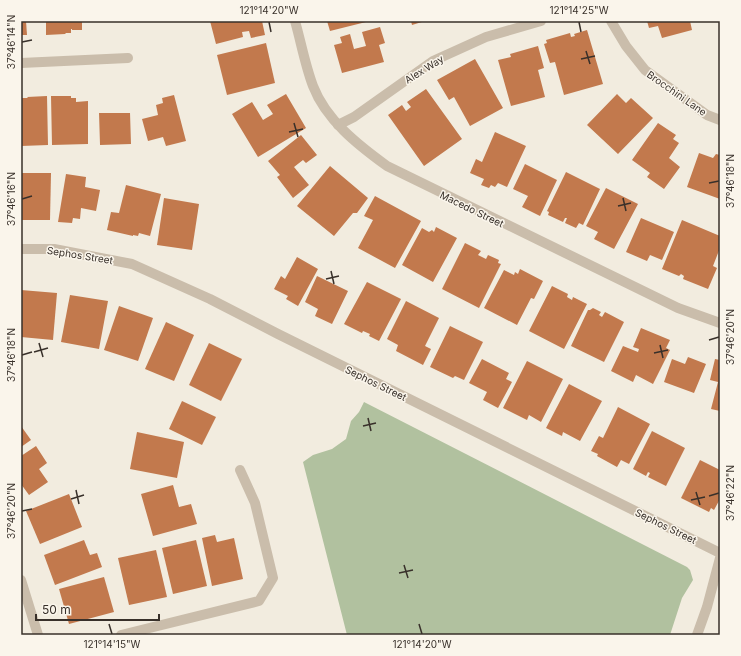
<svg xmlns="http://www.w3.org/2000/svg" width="741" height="656" viewBox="0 0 741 656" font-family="Inter,sans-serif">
<rect width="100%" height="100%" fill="#f2ecdf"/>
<path fill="#b1c19f" d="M364,402L687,567L690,570L693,580L682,598L670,635H347L303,462L313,455L332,449L346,439L351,421L359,412Z"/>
<g fill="#c2794d">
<path d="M21,21H26L27,35H21Z"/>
<path d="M46,21H82V30H72V29H71V33H66L65,34L46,35Z"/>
<path d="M210,21H262L265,35L251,38L249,31L242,32L243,37L216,44Z"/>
<path d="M327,21H366V22L330,31Z"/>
<path d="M411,21H425L412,25Z"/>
<path d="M647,21H690L692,30L662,38L658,26L649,28Z"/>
<path d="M380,27L385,43L379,45L384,62L342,73L334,45L342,43L340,37L350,34L354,49L366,46L362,32Z"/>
<path d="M587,30L603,84L564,95L555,62L550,63L544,44L547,43L546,40L570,33L571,37L575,36L574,34Z"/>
<path d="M266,43L275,83L227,95L217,55Z"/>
<path d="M538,46L544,68L538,70L545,97L511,106L498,60L511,57L510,54Z"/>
<path d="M475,59L503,108L470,126L454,97L449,100L437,80Z"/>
<path d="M426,89L462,139L424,166L388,115L402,105L406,111L411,107L407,102Z"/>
<path d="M286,94L306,128L258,157L232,114L252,102L263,120L273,114L267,105Z"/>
<path d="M617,94L626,103L631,98L653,118L618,154L587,125Z"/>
<path d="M174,95L186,141L166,146L163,137L148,141L142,119L158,115L156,105L163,103L162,98Z"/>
<path d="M47,96L48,145L21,146L22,98H28L27,97Z"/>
<path d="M51,96H71V98H76V102L88,101V144L52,145Z"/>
<path d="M99,113H130L131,144L100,145Z"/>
<path d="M658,123L676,135L673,139L679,143L669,158L680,167L664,189L647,177L650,173L632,160Z"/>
<path d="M495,132L526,146L507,187L498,183L495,187L491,185L489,188L481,185L484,179L470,173L476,159L482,162Z"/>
<path d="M301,135L317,155L306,163L303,160L294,167L309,185L293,198L277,177L280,175L268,161Z"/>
<path d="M699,153L713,158L716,154L720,155V199L687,187Z"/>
<path d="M525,164L557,180L540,216L522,207L528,196L513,189Z"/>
<path d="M330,166L368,198L357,213H353L334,236L297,206Z"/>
<path d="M566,172L600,189L583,225L579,223L576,228L565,223L567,218H565L563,222L548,215L549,212L547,211Z"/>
<path d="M21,173H51L50,220H21Z"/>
<path d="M66,174L86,177L85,187L100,190L96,211L81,208L80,219L73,218L72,223L58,222Z"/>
<path d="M126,185L161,194L150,236L139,233L138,236L133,235V236L107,230L111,212L119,213Z"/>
<path d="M606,188L638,204L614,249L594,239L598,232L586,226Z"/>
<path d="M375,196L421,221L395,268L358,248L373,220L364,216Z"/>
<path d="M164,198L199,204L192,250L157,245Z"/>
<path d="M641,218L674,232L662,260L650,255L647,261L626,252Z"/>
<path d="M682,220L720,236V248L713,266L717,268L708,289L683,279L684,276L681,274L679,276L662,269Z"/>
<path d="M436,227L457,238L433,282L402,265L422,228L429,232L432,230L434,232Z"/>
<path d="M465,243L481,251L478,255L486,259L488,255L499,260L498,263L501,264L479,308L442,289Z"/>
<path d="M297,257L318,269L298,306L286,299L288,296L274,289L281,276L285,279Z"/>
<path d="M520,269L543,281L534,299L531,298L517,325L484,308L504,270L514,275L515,272L518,274Z"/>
<path d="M317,276L348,291L332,324L315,316L318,309L305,302Z"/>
<path d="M367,282L401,299L379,341L369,336L370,334L363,331L362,333L344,324Z"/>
<path d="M552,286L568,294L567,297L572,300L573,297L587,304L564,349L529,331Z"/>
<path d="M21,290L57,293L53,340L21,337Z"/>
<path d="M70,295L108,301L99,349L61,342Z"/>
<path d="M406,301L439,318L425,346L431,349L423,365L396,351L398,345L387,339Z"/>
<path d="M119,306L153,318L138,361L104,350Z"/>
<path d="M593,308L601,312L599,315L602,317L605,312L624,322L604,362L571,346L588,310H590Z"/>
<path d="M166,322L194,335L174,381L145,369Z"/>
<path d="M450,326L483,342L464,380L455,376L453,378L430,367Z"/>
<path d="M641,328L670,340L666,348L670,350L653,384L636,375L633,382L611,371L623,346L638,352L639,349L633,347Z"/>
<path d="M209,343L242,359L221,401L189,385Z"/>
<path d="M688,357L706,364L694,393L664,382L672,359L685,364Z"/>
<path d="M482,359L509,373L506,379L512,382L498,408L483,400L487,392L469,383Z"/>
<path d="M715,359L720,360V411L711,409L718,382L710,380Z"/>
<path d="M527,361L563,379L541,422L529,415L527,420L503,408Z"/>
<path d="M569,384L602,401L580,441L563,432L562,436L546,428Z"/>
<path d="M182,401L216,417L202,445L169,429Z"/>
<path d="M618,407L650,424L629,464L621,460L617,467L597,456L598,454L591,451L599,436L603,438Z"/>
<path d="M21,426L31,440L21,447Z"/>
<path d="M652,431L685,448L666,486L648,477L650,473L648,472L646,476L633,469Z"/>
<path d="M137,432L184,442L177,478L130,469Z"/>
<path d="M36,446L47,463L39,469L48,482L29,495L21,484V456Z"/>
<path d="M700,460L720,470V499L714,510L711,508L709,512L681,498Z"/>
<path d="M173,485L179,507L191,504L197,524L153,536L141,494Z"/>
<path d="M69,494L82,527L40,544L26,511Z"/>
<path d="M215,535L217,542L234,538L243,579L212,586L202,538Z"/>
<path d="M84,540L90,555L97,553L102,567L55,585L44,555Z"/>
<path d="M196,540L207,586L173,594L162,548Z"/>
<path d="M156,550L167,597L129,605L118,558Z"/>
<path d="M104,577L114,612L69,624L59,589Z"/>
</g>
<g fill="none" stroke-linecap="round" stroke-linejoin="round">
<g stroke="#cabdab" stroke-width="10">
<path d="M295,21C301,42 305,65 313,86C326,120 358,145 387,166L678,308L720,323"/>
<path d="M611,21L626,46L645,70L707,115L720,120"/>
<path d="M21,63L128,58"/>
<path d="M338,125L354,117L433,61L486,37L541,21"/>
<path d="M21,249H54L132,264L210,299L278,334L720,553"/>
<path d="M21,580L38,635"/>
<path d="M121,635L259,601L273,578L255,503L240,470"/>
<path d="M697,635L707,607L720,558"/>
</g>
</g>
<path fill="none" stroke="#38302a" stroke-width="1.5" d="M269,22L271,32M579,22L581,32M22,42L32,40M586,51L590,64M581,59L595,56M294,123L298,137M289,132L303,129M709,183L719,181M623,198L626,211M22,199L32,196M618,206L631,203M331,271L334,284M326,279L339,276M709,340L719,337M39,343L43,357M660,345L663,358M34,352L48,348M654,353L668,350M22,355L32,352M368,418L371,431M363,426L376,423M76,490L79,504M696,492L700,505M709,496L719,493M71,499L84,495M691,500L705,497M22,511L32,509M404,565L408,578M399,573L413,570M109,624L112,634M419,624L422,634"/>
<g text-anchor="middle" stroke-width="3" stroke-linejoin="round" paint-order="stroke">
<g font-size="10" fill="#38302a" stroke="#faf5eb">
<text transform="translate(424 69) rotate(-32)" y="4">Alex Way</text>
<text transform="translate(677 93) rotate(35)" y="4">Brocchini Lane</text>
<text transform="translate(472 209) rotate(26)" y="4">Macedo Street</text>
<text transform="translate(80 255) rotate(9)" y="4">Sephos Street</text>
<text transform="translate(376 383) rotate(26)" y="4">Sephos Street</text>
<text transform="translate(666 526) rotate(26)" y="4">Sephos Street</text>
</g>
</g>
<rect width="741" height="656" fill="none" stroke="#faf5eb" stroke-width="44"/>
<path d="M36 614v6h123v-6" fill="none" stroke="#38302a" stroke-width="2"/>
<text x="42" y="614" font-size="12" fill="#38302a" stroke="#faf5eb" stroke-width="3" paint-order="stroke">50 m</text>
<rect x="22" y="22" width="697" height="612" fill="none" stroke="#38302a" stroke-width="1.5"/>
<g font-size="10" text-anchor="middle" fill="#38302a">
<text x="269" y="14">121°14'20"W</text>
<text x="579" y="14">121°14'25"W</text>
<text transform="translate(11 42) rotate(-90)" y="4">37°46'14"N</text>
<text transform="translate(730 181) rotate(-90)" y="4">37°46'18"N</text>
<text transform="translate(11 199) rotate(-90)" y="4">37°46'16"N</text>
<text transform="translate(730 337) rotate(-90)" y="4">37°46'20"N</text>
<text transform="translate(11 355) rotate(-90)" y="4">37°46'18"N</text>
<text transform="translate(730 493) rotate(-90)" y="4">37°46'22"N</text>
<text transform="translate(11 511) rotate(-90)" y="4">37°46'20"N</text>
<text x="112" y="648">121°14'15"W</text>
<text x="422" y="648">121°14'20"W</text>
</g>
</svg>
